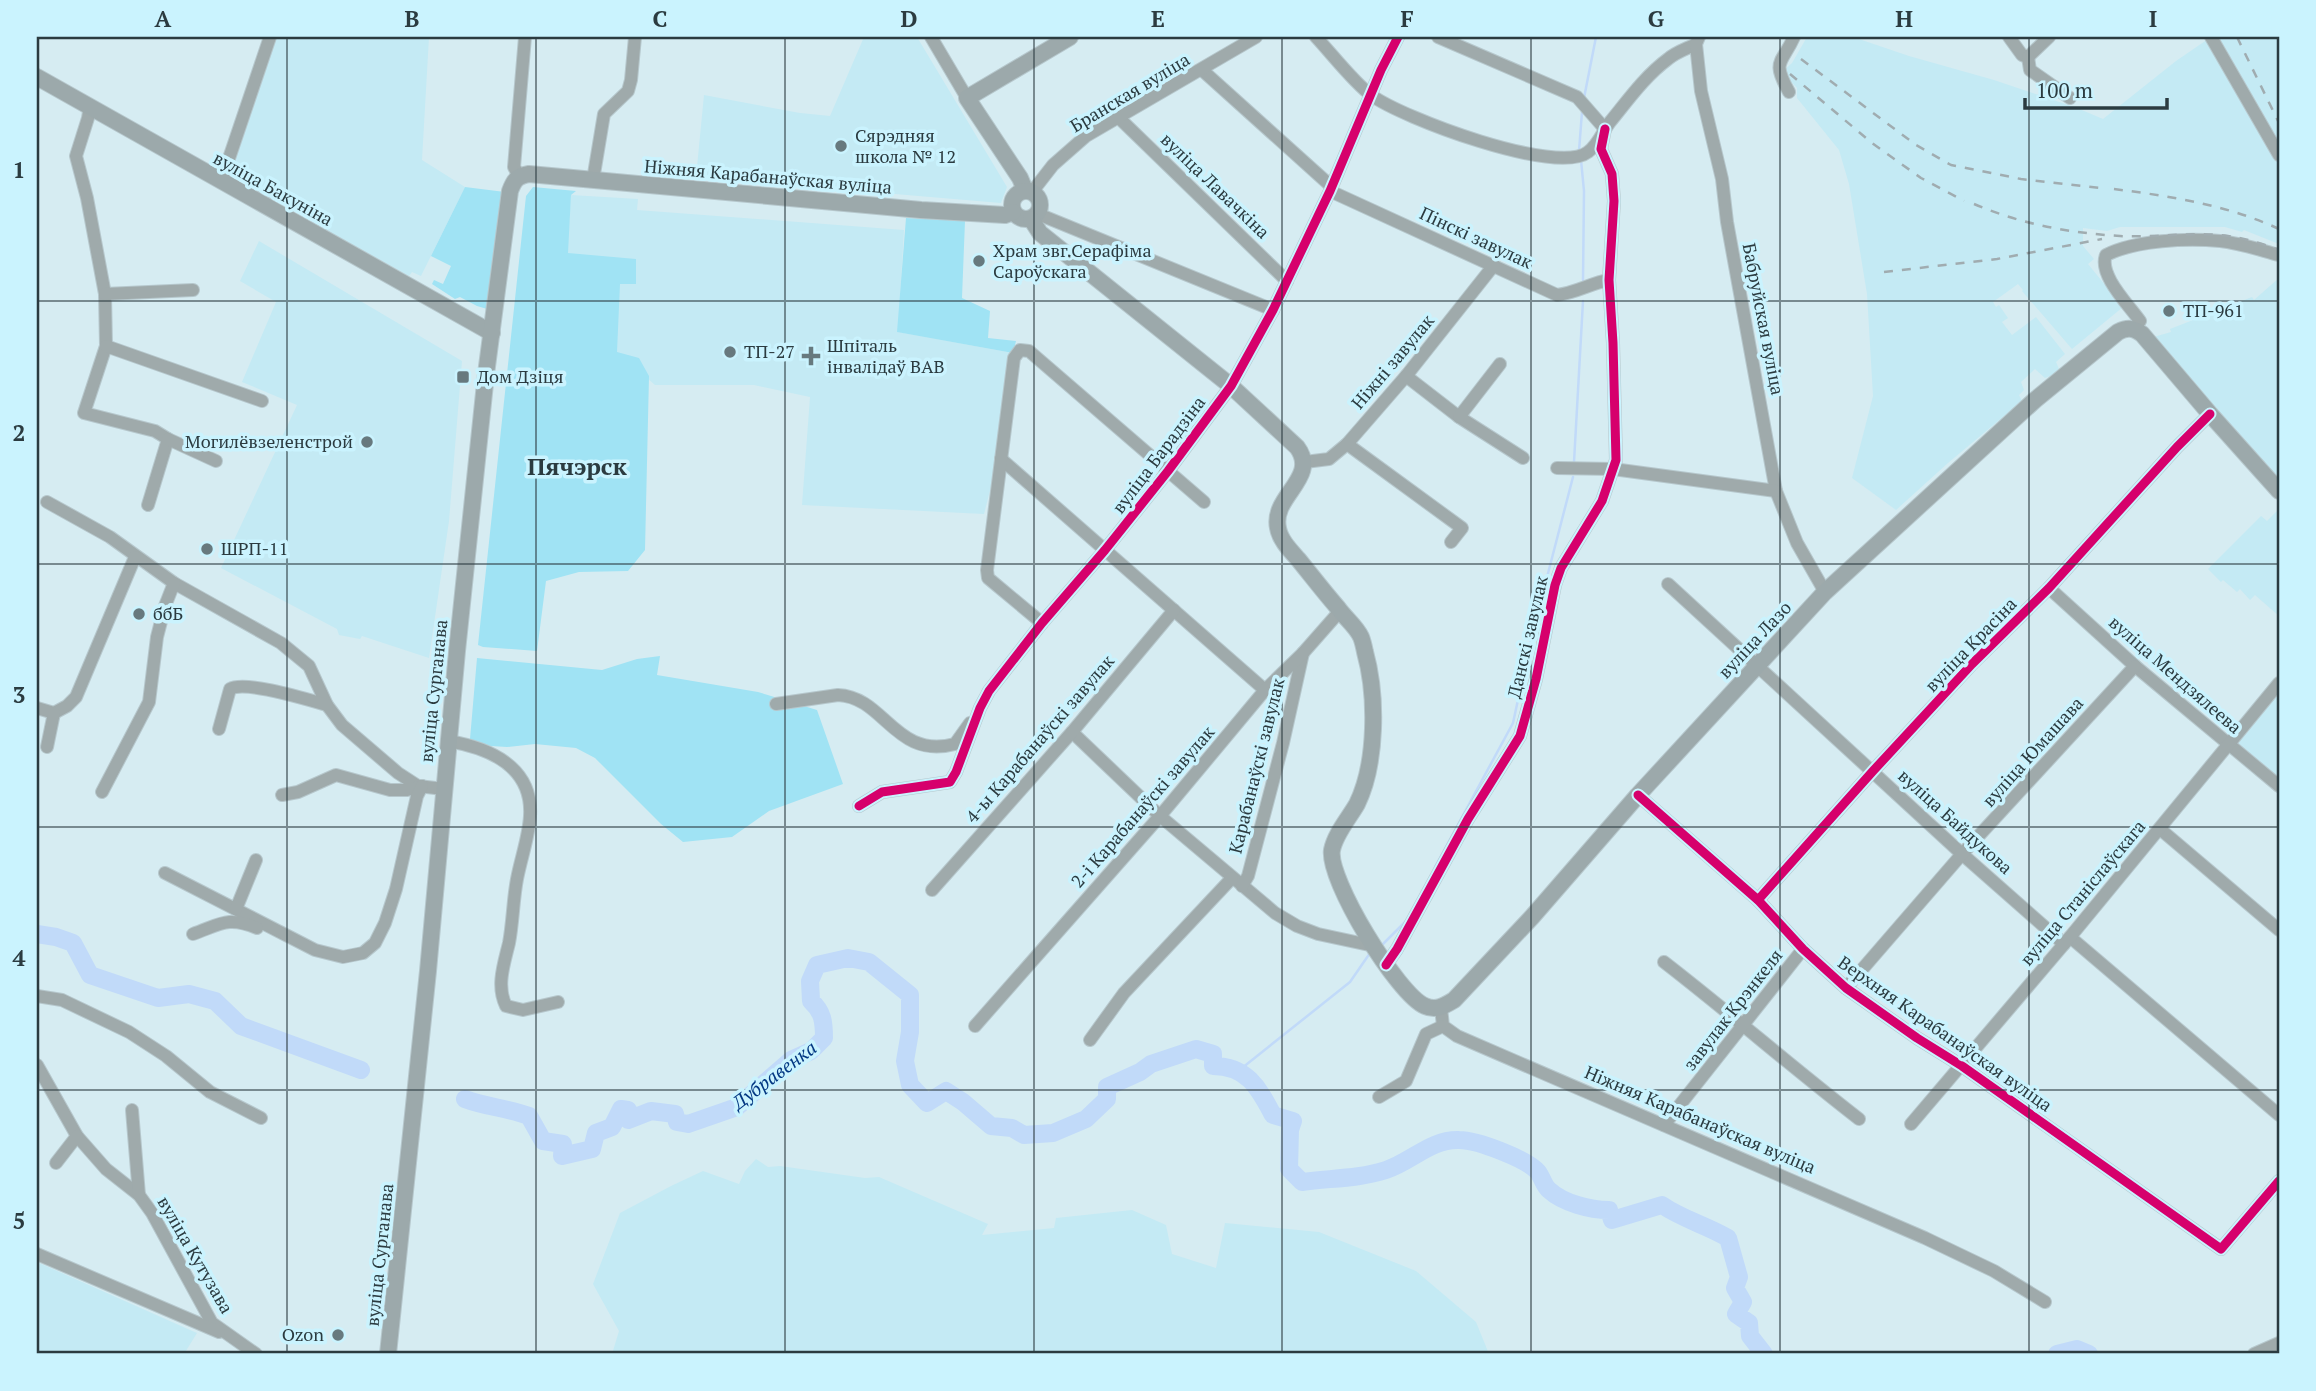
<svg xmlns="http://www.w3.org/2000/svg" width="2316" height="1391" viewBox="0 0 2316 1391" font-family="'PT Serif',serif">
<rect width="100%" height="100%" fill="#d6ecf2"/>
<g fill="#c4eaf4">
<path d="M275,37H429L422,160L465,187L421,276L412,272L409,276L297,214L295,200L289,197L278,203L257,192V183L248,180L245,185L229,176Z"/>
<path d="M864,37H917L1007,187L1001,203L696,177L704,95L800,113L830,116Z"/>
<path d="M1807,37H1853L1909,56L1994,80L2077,108L2103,119L2176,61L2211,37H2279V244L2244,230L2242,232L2225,227H2120L2107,231L2083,228V246L2094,259L2088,264L2123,307L2072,349L2022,291L2023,290L2018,284L1993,302L1996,307L1999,305L2008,318L2002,322L2012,335L2036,317L2065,354L2056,362L2059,369L2053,375L2045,378L2035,369L2021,382L2024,390L2019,395L2022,401L1948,463L1896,510L1852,478L1873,396L1867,294L1849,184L1839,150L1797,98V88L1782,72L1792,63Z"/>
<path d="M571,195L638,199L637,210L904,230L898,332L1013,353L997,463L984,514L802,505L810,397L754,385H655L638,370L607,367L567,253Z"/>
<path d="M259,241L462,361L449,521L429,658L362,636L360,639L339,635L337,629L221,568L297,405L242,382L276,302L240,281Z"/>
<path d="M2279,278V493L2150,338L2171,332L2170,329L2252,297L2254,300Z"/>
<path d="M2277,511L2279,513V616L2255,595L2250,600L2240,589L2237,592L2223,580L2221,582L2208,569L2261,516L2267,521Z"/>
<path d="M2279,692V779L2237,744Z"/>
<path d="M756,1159L768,1167L780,1166L865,1178L879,1177L988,1224L982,1235L1054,1228L1056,1218L1132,1210L1166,1225L1172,1254L1216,1268L1225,1223L1319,1232L1416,1271L1476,1322L1489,1354H612L619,1331L593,1284L620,1213L671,1186L703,1171L739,1184L745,1171Z"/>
<path d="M37,1262L190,1330L197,1333L184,1354H37Z"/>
</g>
<g fill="#a0e3f4">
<path d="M465,187L505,192L494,311L477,306L460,297L455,299L432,284L434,280L443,284L451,266L431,256Z"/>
<path d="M533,187L576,191L571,195L568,253L636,259V284H620L617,352L639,358L649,376L645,550L628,571L579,572L546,581L537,651L483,647L478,645L526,196Z"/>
<path d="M906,218L965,221L962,298L990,311L988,338L1016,341L1013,353L897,332Z"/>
<path d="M660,656L657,675L758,692L817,710L843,784L769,811L732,837L683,842L661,824L595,758L576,748L535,744L507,747L491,746L470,739L477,658L602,670L637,659Z"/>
</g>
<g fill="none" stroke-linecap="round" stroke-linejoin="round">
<g stroke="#c1daf9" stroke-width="2.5">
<path d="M1584,98L1596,37"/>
<path d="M1579,151L1582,112"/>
<path d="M1581,160L1584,191L1583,280"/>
<path d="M1574,462L1583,301"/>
<path d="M1435,867L1513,723L1532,635L1573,477"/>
<path d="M1382,945L1407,920"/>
<path d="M1237,1072L1350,982L1370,953"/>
</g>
<g stroke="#c1daf9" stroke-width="18">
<path d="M37,934L56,937L73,943L90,975L158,998L189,994L215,1001L241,1026L361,1070"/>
<path d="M465,1099C486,1107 508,1108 529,1116L543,1141L563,1144L562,1156L592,1149L596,1133L612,1127L621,1109L628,1110V1120L651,1111L675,1114L677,1122L688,1124L737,1107L791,1060L811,1051L824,1038C824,1022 823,1012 811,1001L810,981L817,965L848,958L869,962L910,995V1032L905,1061L910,1085L927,1103L946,1091L963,1102L991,1126L1012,1128L1024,1135L1053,1133L1086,1119L1107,1099V1087L1140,1072L1151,1064L1196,1049L1213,1054V1066C1248,1066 1259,1089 1273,1115L1293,1121L1290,1130L1289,1169L1302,1182C1330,1178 1358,1179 1386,1170C1411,1162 1431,1139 1459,1140C1477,1140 1527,1159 1538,1172C1542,1177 1544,1186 1549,1190C1563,1203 1590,1210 1609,1210L1612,1220L1662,1205C1682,1219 1706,1225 1728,1238L1739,1277L1735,1288L1743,1302L1736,1314L1749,1323L1750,1336L1764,1354"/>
<path d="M2057,1354L2077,1349L2089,1354"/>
</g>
<defs>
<g id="street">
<path d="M931,37L967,98"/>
<path d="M1316,37C1331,53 1355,84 1371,95C1402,118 1557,176 1588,152C1598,145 1603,131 1610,122C1628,100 1645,76 1668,59C1676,52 1686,49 1696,44"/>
<path d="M1438,37L1577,97L1605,129"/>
<path d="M1699,37L1696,44L1701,91L1722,179L1727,222L1776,491L1797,543L1825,592"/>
<path d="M2009,37L2022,55L2028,57L2049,37"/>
<path d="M2211,37L2279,155"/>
<path d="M2028,57L2030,70L2070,98"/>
<path d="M1202,70L1332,187"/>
<path d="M1789,92C1771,60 1782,64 1794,37"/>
<path d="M90,106L88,118L76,156L87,198L105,294L106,346L84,413L155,431L168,439L148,505"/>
<path d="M1118,117L1287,281"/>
<path d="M519,176L514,167L525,37"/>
<path d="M593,180L604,114L628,91L631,80L635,37"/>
<path d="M221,182L270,37"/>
<path d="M1330,191L1557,295C1576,293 1591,283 1609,280"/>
<path d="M1032,192L1053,165L1086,136L1256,37"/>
<path d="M1038,214L1273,310"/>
<path d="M105,294L193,290"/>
<path d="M2134,329L2140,321C2129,305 2098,275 2106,255C2136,240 2187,238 2220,241C2240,243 2260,250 2279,255"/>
<path d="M106,346L262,401"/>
<path d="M1406,376L1459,417L1523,458"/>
<path d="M1459,417L1500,364"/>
<path d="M168,439L216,461"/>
<path d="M1347,444L1462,528L1451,542"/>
<path d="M1001,459L1265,690"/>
<path d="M1305,462L1329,459L1347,444L1406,376L1494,265"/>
<path d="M1557,468L1613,469L1776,491"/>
<path d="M47,502L110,537L174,583L281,643L309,666L327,705L342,725L398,773L418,786L444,789"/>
<path d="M1668,584L1962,854L2064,944"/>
<path d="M2049,588L2135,666L2279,786"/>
<path d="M1042,623L988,578L987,570L1014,358L1020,350L1029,351L1204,502"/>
<path d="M776,704L838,695C885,697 895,760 955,744L970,723"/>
<path d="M37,708L54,713L67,706L76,697L135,557"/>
<path d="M219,729L230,689C245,680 309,700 327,705"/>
<path d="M1072,732L1160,816L1275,913L1297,926L1318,934L1374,946"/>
<path d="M448,741C490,748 533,767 530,816C529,836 521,858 517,879C513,900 513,922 509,943C504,964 496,986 506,1006L523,1010L558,1002"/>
<path d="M47,747L54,713"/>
<path d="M102,792L149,702L157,637L165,606L174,583"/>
<path d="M282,795L298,792L336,775L390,790H407L422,786"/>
<path d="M1638,795L1758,900L1803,949L1846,988L1917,1038L1962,1066L2221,1249L2279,1181"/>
<path d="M859,806L882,792L950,782L956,772L980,708L989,691L1042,623L1105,550L1168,471L1231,386L1273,310L1330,191L1381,70L1398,37"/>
<path d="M2160,829L2279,930"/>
<path d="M165,873L315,950L343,957L363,953L375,943L385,923L396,889L417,796L422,786"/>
<path d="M1242,886L1248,876L1283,743L1303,653"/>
<path d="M932,890L1072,732L1174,610"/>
<path d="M1758,900L1873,771L1972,664L2049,588L2177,447L2210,414"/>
<path d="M236,909L256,860"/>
<path d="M193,934C221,924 228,916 257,928"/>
<path d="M2070,937L2279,1115"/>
<path d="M1664,962C1730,1013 1793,1068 1859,1119"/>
<path d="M1386,965L1397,949L1468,819L1520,736L1536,679L1555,585L1561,568L1602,501L1616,460L1613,343L1609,280L1614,201L1612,174L1601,149L1605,129"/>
<path d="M1846,988L1962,854L2135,666"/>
<path d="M37,996L62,1000L129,1032L166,1056L210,1092L261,1118"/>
<path d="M1441,1008L1443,1026L1457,1036L1925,1238L1994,1271L2045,1302"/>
<path d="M975,1026L1160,816L1265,690L1303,653L1340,611"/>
<path d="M1090,1040L1124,993L1232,878"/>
<path d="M37,1065L77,1136L106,1169L139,1195L152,1213L212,1323L256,1354"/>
<path d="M1379,1097L1406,1081L1426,1034L1443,1026"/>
<path d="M132,1110L139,1195"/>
<path d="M1911,1124L2070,937L2279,683"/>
<path d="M1664,1125L1803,949"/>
<path d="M56,1163L77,1136"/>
<path d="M37,1254L219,1332"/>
<path d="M2254,1354L2279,1343"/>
</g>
<g id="secondary">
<path d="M37,77L492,333"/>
<path d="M1025,190L1020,178L967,98L1070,37"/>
<circle cx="1026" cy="205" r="14"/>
<path d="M1031,219L1040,233L1231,386L1297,447C1320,478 1271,496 1278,528C1280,540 1290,550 1298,559C1311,575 1324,592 1338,608C1345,618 1356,626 1361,637C1363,642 1364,647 1365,652C1377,695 1377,763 1357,804C1349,818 1335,834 1332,850C1327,879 1398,995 1425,1006C1436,1011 1444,1006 1454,1000L1532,917L1638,795L1825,592L2035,400L2118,332C2128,327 2133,328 2142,334L2210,414L2279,491"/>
<path d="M388,1354L428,971L457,651L486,374L510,191C514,180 517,176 529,174L921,210L1005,215L1013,212"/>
</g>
</defs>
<use href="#street" stroke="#b6c7cc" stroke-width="14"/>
<use href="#secondary" stroke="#b6c7cc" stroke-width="18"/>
<use href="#street" stroke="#9faaab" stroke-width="12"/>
<use href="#secondary" stroke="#9ca9ab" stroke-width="16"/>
<g stroke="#a0acb0" stroke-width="2.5" stroke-dasharray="9 9" stroke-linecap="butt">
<path d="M2237,37L2279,123"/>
<path d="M1801,59L1916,145L1951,165L2021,179L2101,188"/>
<path d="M1790,74L1872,143L1921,178L1964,201"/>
<path d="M2114,189C2169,196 2228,205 2279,229"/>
<path d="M1974,204C2021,224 2069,233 2120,236C2156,238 2192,231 2228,236C2245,238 2263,244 2279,250"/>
<path d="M1884,272L1997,259L2102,239"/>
</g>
<defs>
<g id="cycleway">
<path d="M1638,795L1758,900L1803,949L1846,988L1917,1038L1962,1066L2221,1249L2279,1181"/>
<path d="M859,806L882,792L950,782L956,772L980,708L989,691L1042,623L1105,550L1168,471L1231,386L1273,310L1330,191L1381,70L1398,37"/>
<path d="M1758,900L1873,771L1972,664L2049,588L2177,447L2210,414"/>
<path d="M1386,965L1397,949L1468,819L1520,736L1536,679L1555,585L1561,568L1602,501L1616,460L1613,343L1609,280L1614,201L1612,174L1601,149L1605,129"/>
</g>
</defs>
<use href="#cycleway" stroke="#caf3fe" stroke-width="13"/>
<use href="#cycleway" stroke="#d6006c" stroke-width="9"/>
</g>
<path fill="none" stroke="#2b3b40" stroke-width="2" stroke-opacity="0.55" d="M287,37V1354M536,37V1354M785,37V1354M1034,37V1354M1282,37V1354M1531,37V1354M1780,37V1354M2029,37V1354M37,301H2279M37,564H2279M37,827H2279M37,1090H2279"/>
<g fill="#67797e" stroke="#caf3fe" stroke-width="2.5">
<circle cx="841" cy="146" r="7"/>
<circle cx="979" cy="261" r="7"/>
<circle cx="2169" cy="311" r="7"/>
<circle cx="730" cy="352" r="7"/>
<path d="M807.5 345.5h7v7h7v7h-7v7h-7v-7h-7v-7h7z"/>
<rect x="456" y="370" width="14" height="14" rx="3.5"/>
<circle cx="367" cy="442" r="7"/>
<circle cx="207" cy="549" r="7"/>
<circle cx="139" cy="614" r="7"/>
<circle cx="338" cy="1335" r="7"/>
</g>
<g text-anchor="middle" stroke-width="7" stroke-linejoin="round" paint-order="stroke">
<g font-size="18" fill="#2b3b40" stroke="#caf3fe">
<text transform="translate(1130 93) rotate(-31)" y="6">Бранская вуліца</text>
<text transform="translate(768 177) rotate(5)" y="6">Ніжняя Карабанаўская вуліца</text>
<text transform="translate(1215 186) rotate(44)" y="6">вуліца Лавачкіна</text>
<text transform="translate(273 189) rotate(29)" y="6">вуліца Бакуніна</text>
<text transform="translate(1476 238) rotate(25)" y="6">Пінскі завулак</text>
<text transform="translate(1763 319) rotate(79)" y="6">Бабруйская вуліца</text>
<text transform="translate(1393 362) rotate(-50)" y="6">Ніжні завулак</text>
<text transform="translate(1159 455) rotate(-53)" y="6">вуліца Барадзіна</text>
<text transform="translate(1528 637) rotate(-77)" y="6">Данскі завулак</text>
<text transform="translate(1755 640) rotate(-47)" y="6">вуліца Лазо</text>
<text transform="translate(1971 645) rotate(-46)" y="6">вуліца Красіна</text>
<text transform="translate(2175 675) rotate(41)" y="6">вуліца Мендзялеева</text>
<text transform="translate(434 691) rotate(-84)" y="6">вуліца Сурганава</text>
<text transform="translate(1040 739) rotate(-49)" y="6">4-ы Карабанаўскі завулак</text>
<text transform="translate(2033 752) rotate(-48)" y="6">вуліца Юмашава</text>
<text transform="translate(1257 766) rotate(-76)" y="6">Карабанаўскі завулак</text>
<text transform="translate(1143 807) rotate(-49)" y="6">2-і Карабанаўскі завулак</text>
<text transform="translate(1955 822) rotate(42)" y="6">вуліца Байдукова</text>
<text transform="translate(2083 893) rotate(-50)" y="6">вуліца Станіслаўскага</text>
<text transform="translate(1733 1010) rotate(-52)" y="6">завулак Крэнкеля</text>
<text transform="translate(1945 1034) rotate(35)" y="6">Верхняя Карабанаўская вуліца</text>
<text transform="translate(1700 1120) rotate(23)" y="6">Ніжняя Карабанаўская вуліца</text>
<text transform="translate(195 1255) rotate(60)" y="6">вуліца Кутузава</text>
<text transform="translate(380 1255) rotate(-84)" y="6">вуліца Сурганава</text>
</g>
<g font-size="18" fill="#2b3b40" stroke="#caf3fe" text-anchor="start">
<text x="855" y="142">Сярэдняя<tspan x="855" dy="21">школа № 12</tspan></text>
<text x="993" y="257">Храм звг.Серафіма<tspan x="993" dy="21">Сароўскага</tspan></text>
<text x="2183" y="317">ТП-961</text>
<text x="827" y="352">Шпіталь<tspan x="827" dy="21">інвалідаў ВАВ</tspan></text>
<text x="744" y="358">ТП-27</text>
<text x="477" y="383">Дом Дзіця</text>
<text x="353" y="448" text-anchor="end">Могилёвзеленстрой</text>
<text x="221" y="555">ШРП-11</text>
<text x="153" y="620">ббБ</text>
<text x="324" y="1341" text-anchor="end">Ozon</text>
</g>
<g font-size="19" font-style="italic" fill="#023782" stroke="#caf3fe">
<text transform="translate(774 1075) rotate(-37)" y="7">Дубравенка</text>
</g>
<g font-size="24" font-weight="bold" fill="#2b3b40" stroke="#caf3fe">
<text x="577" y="475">Пячэрск</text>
</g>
</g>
<rect width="2316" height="1391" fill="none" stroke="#caf3fe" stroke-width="77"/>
<path d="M2025 98v10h142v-10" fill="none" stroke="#2b3b40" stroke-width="3.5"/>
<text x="2036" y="98" font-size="21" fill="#2b3b40" stroke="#caf3fe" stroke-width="5" paint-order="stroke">100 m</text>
<rect x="38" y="38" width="2240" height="1314" fill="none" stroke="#2b3b40" stroke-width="2.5"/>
<g font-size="23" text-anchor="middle" font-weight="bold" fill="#2b3b40">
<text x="163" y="27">A</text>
<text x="412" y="27">B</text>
<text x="660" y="27">C</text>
<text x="909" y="27">D</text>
<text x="1158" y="27">E</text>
<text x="1407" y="27">F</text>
<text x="1656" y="27">G</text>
<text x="1904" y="27">H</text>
<text x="2153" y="27">I</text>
<text x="19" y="178">1</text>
<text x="19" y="441">2</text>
<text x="19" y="703">3</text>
<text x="19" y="966">4</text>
<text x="19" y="1229">5</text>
</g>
</svg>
